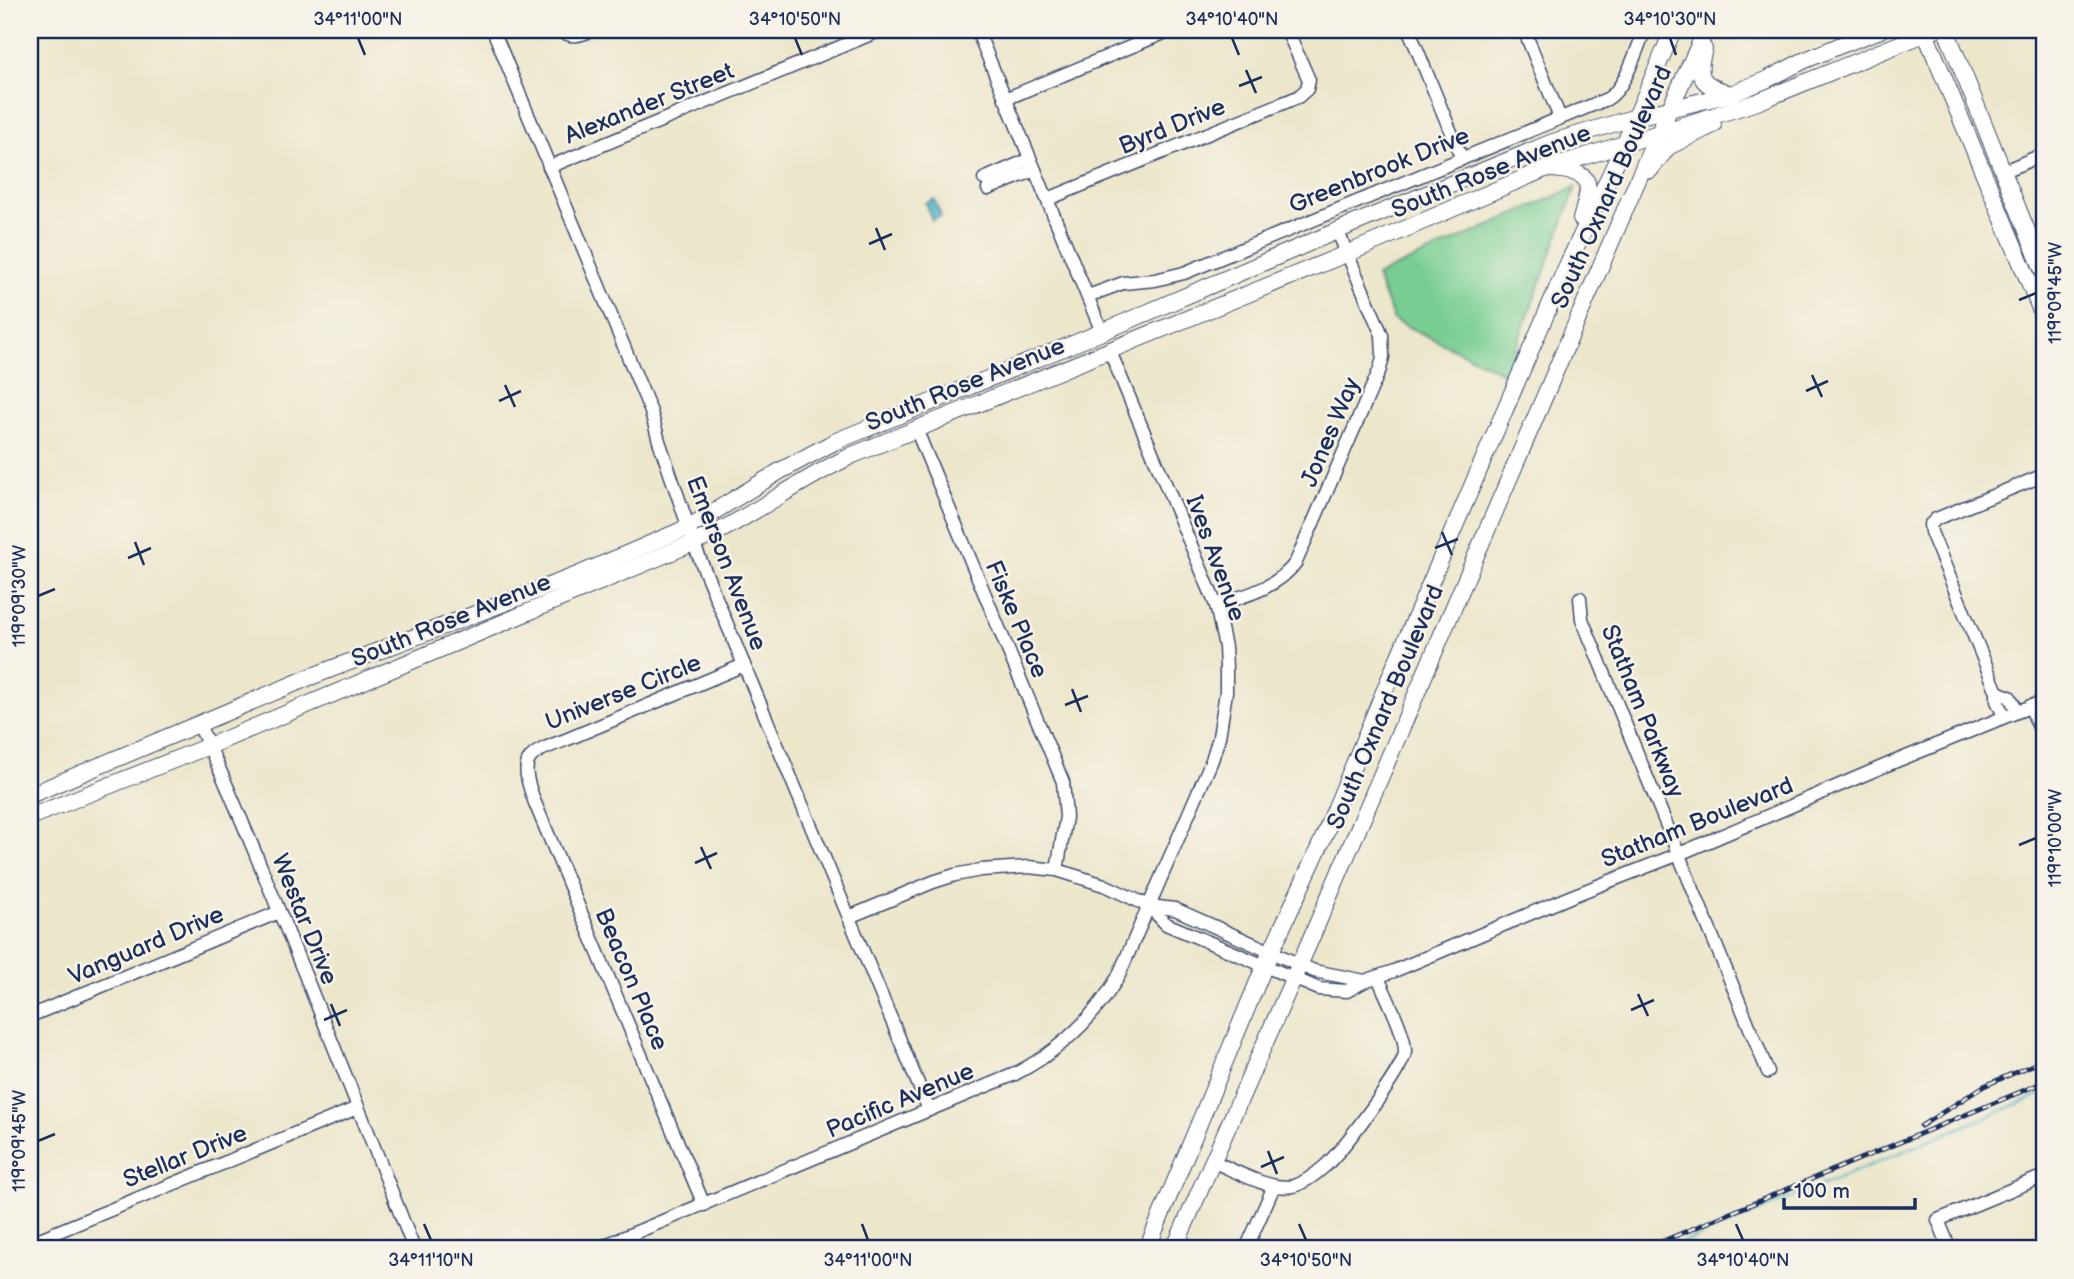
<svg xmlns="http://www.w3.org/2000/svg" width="2074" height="1279" viewBox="0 0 2074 1279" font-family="'Balsamiq Sans',sans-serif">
<rect width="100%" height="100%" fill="#f7f3e8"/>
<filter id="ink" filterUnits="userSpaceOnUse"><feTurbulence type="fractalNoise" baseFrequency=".0143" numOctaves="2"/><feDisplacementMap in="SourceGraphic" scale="14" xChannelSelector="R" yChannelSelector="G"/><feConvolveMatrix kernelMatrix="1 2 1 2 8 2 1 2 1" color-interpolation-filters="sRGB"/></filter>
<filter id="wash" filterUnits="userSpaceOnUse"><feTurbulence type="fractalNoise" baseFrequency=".00686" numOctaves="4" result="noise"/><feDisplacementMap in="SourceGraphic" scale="28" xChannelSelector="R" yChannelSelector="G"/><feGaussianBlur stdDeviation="1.57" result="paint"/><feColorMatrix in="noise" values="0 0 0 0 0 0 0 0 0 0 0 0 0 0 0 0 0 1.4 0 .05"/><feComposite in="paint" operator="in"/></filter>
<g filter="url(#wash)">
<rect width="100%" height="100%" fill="#ece6cb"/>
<path fill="#78ce92" stroke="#4a7e78" stroke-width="2" d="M1576,187L1506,374L1394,320L1376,276Z"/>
<path fill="#46b0c4" stroke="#307091" stroke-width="2" d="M934,199L941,216L932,220L925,203Z"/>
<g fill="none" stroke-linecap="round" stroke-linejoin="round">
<path stroke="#46b0c4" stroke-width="2.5" d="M1668,1249L2044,1093"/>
</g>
</g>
<g filter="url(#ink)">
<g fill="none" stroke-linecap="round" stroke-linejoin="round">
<defs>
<g id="minor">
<path d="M493,30L651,412L659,441L697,552L929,1110"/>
<path d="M559,30C571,38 580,36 592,30"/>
<path d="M977,30L1102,332"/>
<path d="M1409,30L1462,159"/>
<path d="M1524,30L1560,118"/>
<path d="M1005,99L1171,30"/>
<path d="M549,167L881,30"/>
<path d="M2002,172L2044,154"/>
<path d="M984,179L1030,159"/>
<path d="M988,189L1035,170"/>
<path d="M1048,199L1298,97L1307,89L1309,80L1287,30"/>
<path d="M1088,296L1123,283L1155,280L1184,273L1607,99C1626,88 1636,50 1645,30"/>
<path d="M916,429L1063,782L1066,817L1057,870"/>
<path d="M1580,598L1582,619L1768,1072"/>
<path d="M1216,605C1245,596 1279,587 1296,562L1380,369L1383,357L1382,335L1338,232"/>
<path d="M1997,692L2010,697L2017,711"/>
<path d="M2030,706L2044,739"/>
<path d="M2004,716L1997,701V692L1931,532L1930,525L1936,519L2044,475"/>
<path d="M198,723C230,788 256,856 284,923C328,1032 372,1140 414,1249"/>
<path d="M1149,906L1175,909L1314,971L1365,981"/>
<path d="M849,917L933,882L955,875L981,870L1028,867L1057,870L1104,885L1149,906L1166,924L1319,989L1347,991L1365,981L1394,971L1572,896L1679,854L1889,764L2044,701"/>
<path d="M30,1016L279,912"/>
<path d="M1212,1161C1234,1170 1269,1191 1293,1186C1305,1183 1316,1174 1325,1166C1340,1153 1404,1069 1405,1052C1406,1034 1385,995 1378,977"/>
<path d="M704,1205L535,803C518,757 525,755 568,739L744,665"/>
<path d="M30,1243L357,1108"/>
<path d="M596,1249L1015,1074C1059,1051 1093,1020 1118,977L1212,760L1219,737L1226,692V668L1225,647L1216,605L1109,349"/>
<path d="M1246,1249L1274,1186"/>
<path d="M1950,1249L1938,1220L2044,1176"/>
</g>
<g id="major">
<path d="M1924,30L2044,318"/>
<path d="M1946,30L2044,273"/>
<path d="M1704,49C1695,80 1703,85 1731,94"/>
<path d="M1551,169C1594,172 1592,181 1581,219"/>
<path d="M1650,170L1668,147L1713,125"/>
<path d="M30,795L310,677L575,576L689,527L780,471L834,442L1102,332L1353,224L1553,142L1636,117L1731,94L1768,79L1803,61L1841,45L1880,30"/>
<path d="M30,817L209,746L712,535C760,510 804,478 853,455L1363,247L1545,169L1757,102L1934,30"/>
<path d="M1147,1249L1264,967L1322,841L1393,670L1565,270L1625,143L1673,30"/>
<path d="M1174,1249L1309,943L1649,154L1706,30"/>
</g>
</defs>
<use href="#minor" stroke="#3a4a6e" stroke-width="15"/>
<use href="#major" stroke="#3a4a6e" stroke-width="18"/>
<use href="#minor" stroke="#fff" stroke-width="12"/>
<use href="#major" stroke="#fff" stroke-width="16"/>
<defs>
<g id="rail">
<path d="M1921,1126L1984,1086L2044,1060"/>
<path d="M1627,1249L1654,1242"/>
<path d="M1644,1249L2044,1082"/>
</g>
</defs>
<use href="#rail" stroke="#1b2f5e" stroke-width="5"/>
<use href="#rail" stroke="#f7f3e8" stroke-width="2.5" stroke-dasharray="8" stroke-linecap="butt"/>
</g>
</g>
<path fill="none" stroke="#1b2f5e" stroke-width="2.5" d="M358,38L365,55M795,38L802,55M1232,38L1239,55M1670,38L1676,55M1246,70L1256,93M1239,86L1262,77M876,228L885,250M869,244L892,234M2019,300L2036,293M1812,375L1822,397M505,385L515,407M1806,391L1828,381M499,401L521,391M1442,532L1452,555M135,542L144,565M1435,548L1458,539M128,558L151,548M38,596L55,589M1072,689L1081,712M1065,705L1088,696M2019,845L2036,838M701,847L711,869M695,863L717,853M1638,994L1648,1016M331,1004L340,1026M1631,1010L1654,1000M324,1020L347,1010M38,1141L55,1134M1268,1151L1277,1174M1261,1167L1284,1157M424,1224L431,1240M862,1224L868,1240M1299,1224L1306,1240M1736,1224L1743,1240"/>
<g text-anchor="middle" stroke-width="5" stroke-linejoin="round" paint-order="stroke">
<g font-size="24" fill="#1b2f5e" stroke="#f7f3e8">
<text transform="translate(649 103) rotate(-22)" y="8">Alexander Street</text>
<text transform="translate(1172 126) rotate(-22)" y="8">Byrd Drive</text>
<text transform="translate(1379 170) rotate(-22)" y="8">Greenbrook Drive</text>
<text transform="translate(1491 171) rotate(-22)" y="8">South Rose Avenue</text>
<text transform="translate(1611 187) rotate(-66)" y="8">South Oxnard Boulevard</text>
<text transform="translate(965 384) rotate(-22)" y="8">South Rose Avenue</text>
<text transform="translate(1330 432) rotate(-67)" y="8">Jones Way</text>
<text transform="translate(1216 558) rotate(70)" y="8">Ives Avenue</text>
<text transform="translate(727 563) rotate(69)" y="8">Emerson Avenue</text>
<text transform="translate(1017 619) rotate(67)" y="8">Fiske Place</text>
<text transform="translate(451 620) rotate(-22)" y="8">South Rose Avenue</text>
<text transform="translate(623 692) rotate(-22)" y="8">Universe Circle</text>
<text transform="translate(1385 707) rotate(-67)" y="8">South Oxnard Boulevard</text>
<text transform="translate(1643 711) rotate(68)" y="8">Statham Parkway</text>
<text transform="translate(1697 822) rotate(-22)" y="8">Statham Boulevard</text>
<text transform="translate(305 919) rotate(68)" y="8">Westar Drive</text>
<text transform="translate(146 945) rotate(-23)" y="8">Vanguard Drive</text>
<text transform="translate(632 979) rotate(67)" y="8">Beacon Place</text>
<text transform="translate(900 1100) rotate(-23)" y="8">Pacific Avenue</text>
<text transform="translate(185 1156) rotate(-22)" y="8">Stellar Drive</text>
</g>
</g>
<rect width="2074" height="1279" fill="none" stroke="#f7f3e8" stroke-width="77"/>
<path d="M1784 1198v10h131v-10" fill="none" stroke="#1b2f5e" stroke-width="3.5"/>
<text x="1794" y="1198" font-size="21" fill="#1b2f5e" stroke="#f7f3e8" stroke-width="5" paint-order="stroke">100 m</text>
<rect x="38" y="38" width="1998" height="1202" fill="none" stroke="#1b2f5e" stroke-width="2.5"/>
<g font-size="18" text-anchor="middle" fill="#1b2f5e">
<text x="358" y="25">34°11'00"N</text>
<text x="795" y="25">34°10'50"N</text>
<text x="1232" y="25">34°10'40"N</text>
<text x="1670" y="25">34°10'30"N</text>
<text transform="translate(2055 293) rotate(-90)" y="6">119°09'45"W</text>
<text transform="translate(19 596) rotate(-90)" y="6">119°09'30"W</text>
<text transform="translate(2055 838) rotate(-90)" y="6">119°10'00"W</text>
<text transform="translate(19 1141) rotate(-90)" y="6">119°09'45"W</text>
<text x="431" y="1266">34°11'10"N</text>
<text x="868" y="1266">34°11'00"N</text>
<text x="1306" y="1266">34°10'50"N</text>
<text x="1743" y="1266">34°10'40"N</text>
</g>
</svg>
